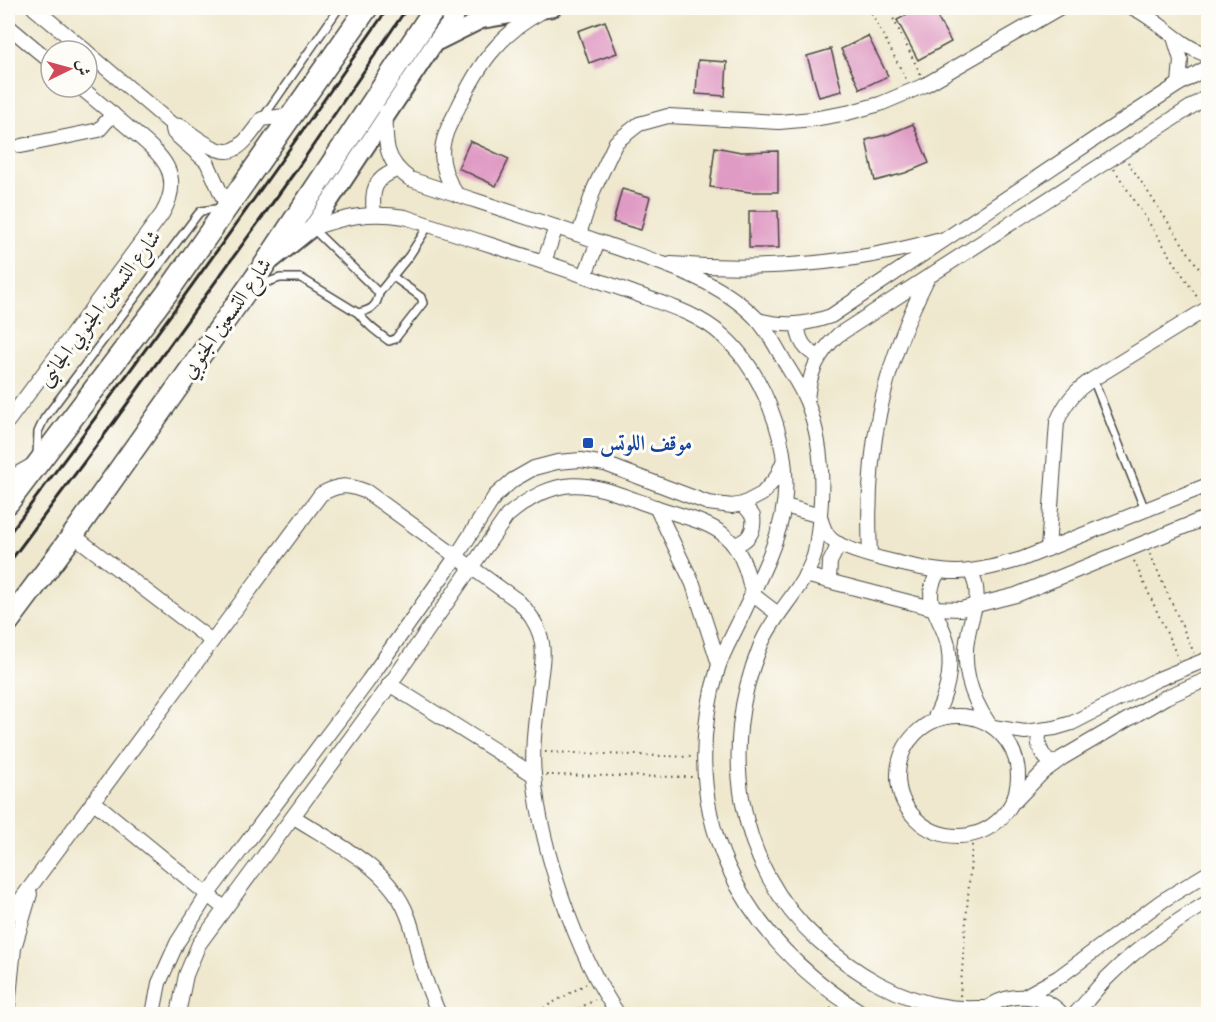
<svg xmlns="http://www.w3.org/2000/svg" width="1216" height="1022" viewBox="0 0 1216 1022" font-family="'IM FELL Double Pica',Amiri,serif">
<rect width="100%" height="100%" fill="#fdfcf7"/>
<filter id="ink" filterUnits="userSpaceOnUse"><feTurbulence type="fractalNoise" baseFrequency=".0167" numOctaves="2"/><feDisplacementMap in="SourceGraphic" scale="12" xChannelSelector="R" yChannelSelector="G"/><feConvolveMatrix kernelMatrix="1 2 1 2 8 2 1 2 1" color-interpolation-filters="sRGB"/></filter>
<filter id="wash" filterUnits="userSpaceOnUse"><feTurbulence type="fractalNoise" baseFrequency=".008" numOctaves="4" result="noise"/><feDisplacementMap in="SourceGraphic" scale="24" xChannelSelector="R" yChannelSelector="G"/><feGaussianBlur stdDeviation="1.35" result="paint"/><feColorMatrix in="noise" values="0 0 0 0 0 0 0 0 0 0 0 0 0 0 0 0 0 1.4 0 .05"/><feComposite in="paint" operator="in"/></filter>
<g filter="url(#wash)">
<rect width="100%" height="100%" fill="#efe8ce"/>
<g id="blocks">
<g fill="#e09bc5">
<path d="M920,8H932L951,42L918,60L897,20Z"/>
<path d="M605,21L617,53L589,63L578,31Z"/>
<path d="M868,36L888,76L860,89L841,49Z"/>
<path d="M831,49L842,91L819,97L807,56Z"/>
<path d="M698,60L727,62L725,96L696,94Z"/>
<path d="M913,124L929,163L905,173L875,181L866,140L889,134Z"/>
<path d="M470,141L509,159L496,186L458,168Z"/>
<path d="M715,147L741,152L778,151V192H750L710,187Z"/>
<path d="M622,189L650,197L641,230L613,222Z"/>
<path d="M749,211H778L779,248H749Z"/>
</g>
</g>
</g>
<g filter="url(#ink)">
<use href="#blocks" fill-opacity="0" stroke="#484743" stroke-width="1.5"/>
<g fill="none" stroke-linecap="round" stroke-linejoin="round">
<defs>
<g id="service">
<path d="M262,119L339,8"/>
<path d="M256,286L280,278H301L358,313C371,310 377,307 379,293L313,229"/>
<path d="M379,293L409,256L429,225"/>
<path d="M358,313C367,325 377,332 389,341L395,339L423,303L421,297L392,276"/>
<path d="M1093,379L1145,510"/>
<path d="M37,455L38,432L44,419L198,214L201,211L222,208"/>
</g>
<g id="minor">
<path d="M34,8L86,51"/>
<path d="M1133,8C1161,21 1178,46 1208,55"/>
<path d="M8,26L51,62"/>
<path d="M1174,37L1181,60L1179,84"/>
<path d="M87,52L174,126"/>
<path d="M386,112C385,142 384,161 410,179C473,200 537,220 600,242C653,261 714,276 755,317C767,329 775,345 783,359C791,373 801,387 807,402C823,443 824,489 818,532C817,540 816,549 814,556C803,590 773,614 760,647C719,747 736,866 818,940C853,972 900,1001 949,1007C961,1009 974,1008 986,1008"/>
<path d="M21,146L99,130L113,114"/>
<path d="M457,195C448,182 442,167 442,151C443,135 451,122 458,108C478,66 498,35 541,12"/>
<path d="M227,207L207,162L174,133L173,129L174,126C181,124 185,129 190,133C230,162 236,155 262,119L292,115"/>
<path d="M374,214C371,191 374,178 397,170"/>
<path d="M312,228C346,217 369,211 405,217C479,242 554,264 628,291C660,303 697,312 723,336C749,359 764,388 775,421C802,503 773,549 739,622C732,637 723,652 718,668C674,814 740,937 864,1014"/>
<path d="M579,234L594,189L616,142L639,124L668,116L779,122L813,119L847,113L880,104L925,85L1059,8"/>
<path d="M544,262L556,227"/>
<path d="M671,264C761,271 850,265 937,240"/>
<path d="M585,275L598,242"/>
<path d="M758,320C784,327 805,325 831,316L1102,134L1179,84L1208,67"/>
<path d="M798,325C798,340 805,351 819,356"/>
<path d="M807,401C809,372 818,354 838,335L1208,96"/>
<path d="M8,421L162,214C186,173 160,154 130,129C114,115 97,101 80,87"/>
<path d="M8,479L31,466"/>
<path d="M785,506L820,516C822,525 825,534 832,540C850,554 934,573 958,572C980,571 1001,565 1022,559L1208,485"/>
<path d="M656,507L693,584L719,664"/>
<path d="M73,535L212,641"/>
<path d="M734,545C749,541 755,531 753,516L743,504"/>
<path d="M1048,549L1057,422C1065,403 1075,390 1093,379L1208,308"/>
<path d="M870,555C865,452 881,371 927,279"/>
<path d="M970,571C984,597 972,609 968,635C961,667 971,697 989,724"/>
<path d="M805,575L932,608L961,609L1016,595L1208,517"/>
<path d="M829,581L830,562L839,544"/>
<path d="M389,684L534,775"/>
<circle cx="958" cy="776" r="60"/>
<path d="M933,721C946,697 953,673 948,645C942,616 919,602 939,571"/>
<path d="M993,727L1025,732L1055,728L1072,723L1156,680L1208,659"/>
<path d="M1040,731C1036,745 1041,757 1054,764"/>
<path d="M93,801L224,908"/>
<path d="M1015,801L1043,772L1062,758L1166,697L1208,679"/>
<path d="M294,817C334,843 389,867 407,914C414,930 416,946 420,963C425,980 432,998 439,1014"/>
<path d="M8,917L321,494C340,484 347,484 367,492L518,601C528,611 536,622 540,635C545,650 542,665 540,680C537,711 531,745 534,776C541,849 576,954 618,1014"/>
<path d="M1025,996L1059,977L1162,901L1208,873"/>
<path d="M8,1006L14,948L30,894"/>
<path d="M153,1014L159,983L177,943L208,894L368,681L456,557L495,496L513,480L534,468L557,462L581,460L605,464L708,503L732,506L743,504L762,494L776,478L784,460"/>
<path d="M178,1014L186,975L199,944L384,693L507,516C565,468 592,485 655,507C713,526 740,527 752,594L778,614"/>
<path d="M981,1014C1003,991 1041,991 1062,1014"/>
<path d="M1075,1014C1087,1002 1097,987 1110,975C1139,946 1174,923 1208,902"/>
</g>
<g id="tertiary">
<path d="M439,41L481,20L553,8"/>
<path d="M271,261L312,228L434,44L461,8"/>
</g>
<g id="primary">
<path d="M8,503L167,293L367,8"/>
<path d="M8,622L73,535L263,267L435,8"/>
</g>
</defs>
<use href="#service" stroke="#484743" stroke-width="10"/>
<use href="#minor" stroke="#484743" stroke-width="16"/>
<use href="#tertiary" stroke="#484743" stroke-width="20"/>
<use href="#primary" stroke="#484743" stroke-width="24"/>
<g stroke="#484743" stroke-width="2" stroke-dasharray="1.5 4.5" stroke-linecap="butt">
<path d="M869,8L906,79"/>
<path d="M888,8L921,75"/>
<path d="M1128,162L1208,282"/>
<path d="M1114,169L1199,300"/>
<path d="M1150,554L1194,653"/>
<path d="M1134,561L1179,660"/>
<path d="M545,752L693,757"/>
<path d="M546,775L693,777"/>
<path d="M960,996L973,834"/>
<path d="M533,1014L586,984"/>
<path d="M568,1014L595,1000"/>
<path d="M827,1014L832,1007"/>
</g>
<use href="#service" stroke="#fff" stroke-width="7"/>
<use href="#minor" stroke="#fff" stroke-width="14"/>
<use href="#tertiary" stroke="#fff" stroke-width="16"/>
<use href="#primary" stroke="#fff" stroke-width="21"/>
<g stroke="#2b2b2b" stroke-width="3">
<path d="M8,535C138,362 265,186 388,8"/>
<path d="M8,564L114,422L297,169L407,8"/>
</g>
</g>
</g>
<rect fill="#1a4fb4" stroke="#fdfcf7" stroke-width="2" x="582" y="437" width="12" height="12" rx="3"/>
<g text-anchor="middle" stroke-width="6" stroke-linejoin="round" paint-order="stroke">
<g font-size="21" fill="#2b2b2b" stroke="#fdfcf7">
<text transform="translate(99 308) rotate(-53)" y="7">شارع التسعين الجنوبي الجانبى</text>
<text transform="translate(226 318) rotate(-55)" y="7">شارع التسعين الجنوبي</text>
</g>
<g font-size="21" font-weight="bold" fill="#164399" stroke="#fdfcf7" text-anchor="start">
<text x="600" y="450">موقف اللوتس</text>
</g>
</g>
<rect width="1216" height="1022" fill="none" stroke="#fdfcf7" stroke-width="30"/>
<g transform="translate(69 69) rotate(85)"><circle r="28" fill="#fdfcf7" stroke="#a9a8a5" stroke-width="1.5"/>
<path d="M0-4.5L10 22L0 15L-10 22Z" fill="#d1495b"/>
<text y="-9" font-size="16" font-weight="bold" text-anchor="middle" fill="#2b2b2b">ش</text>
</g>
</svg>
